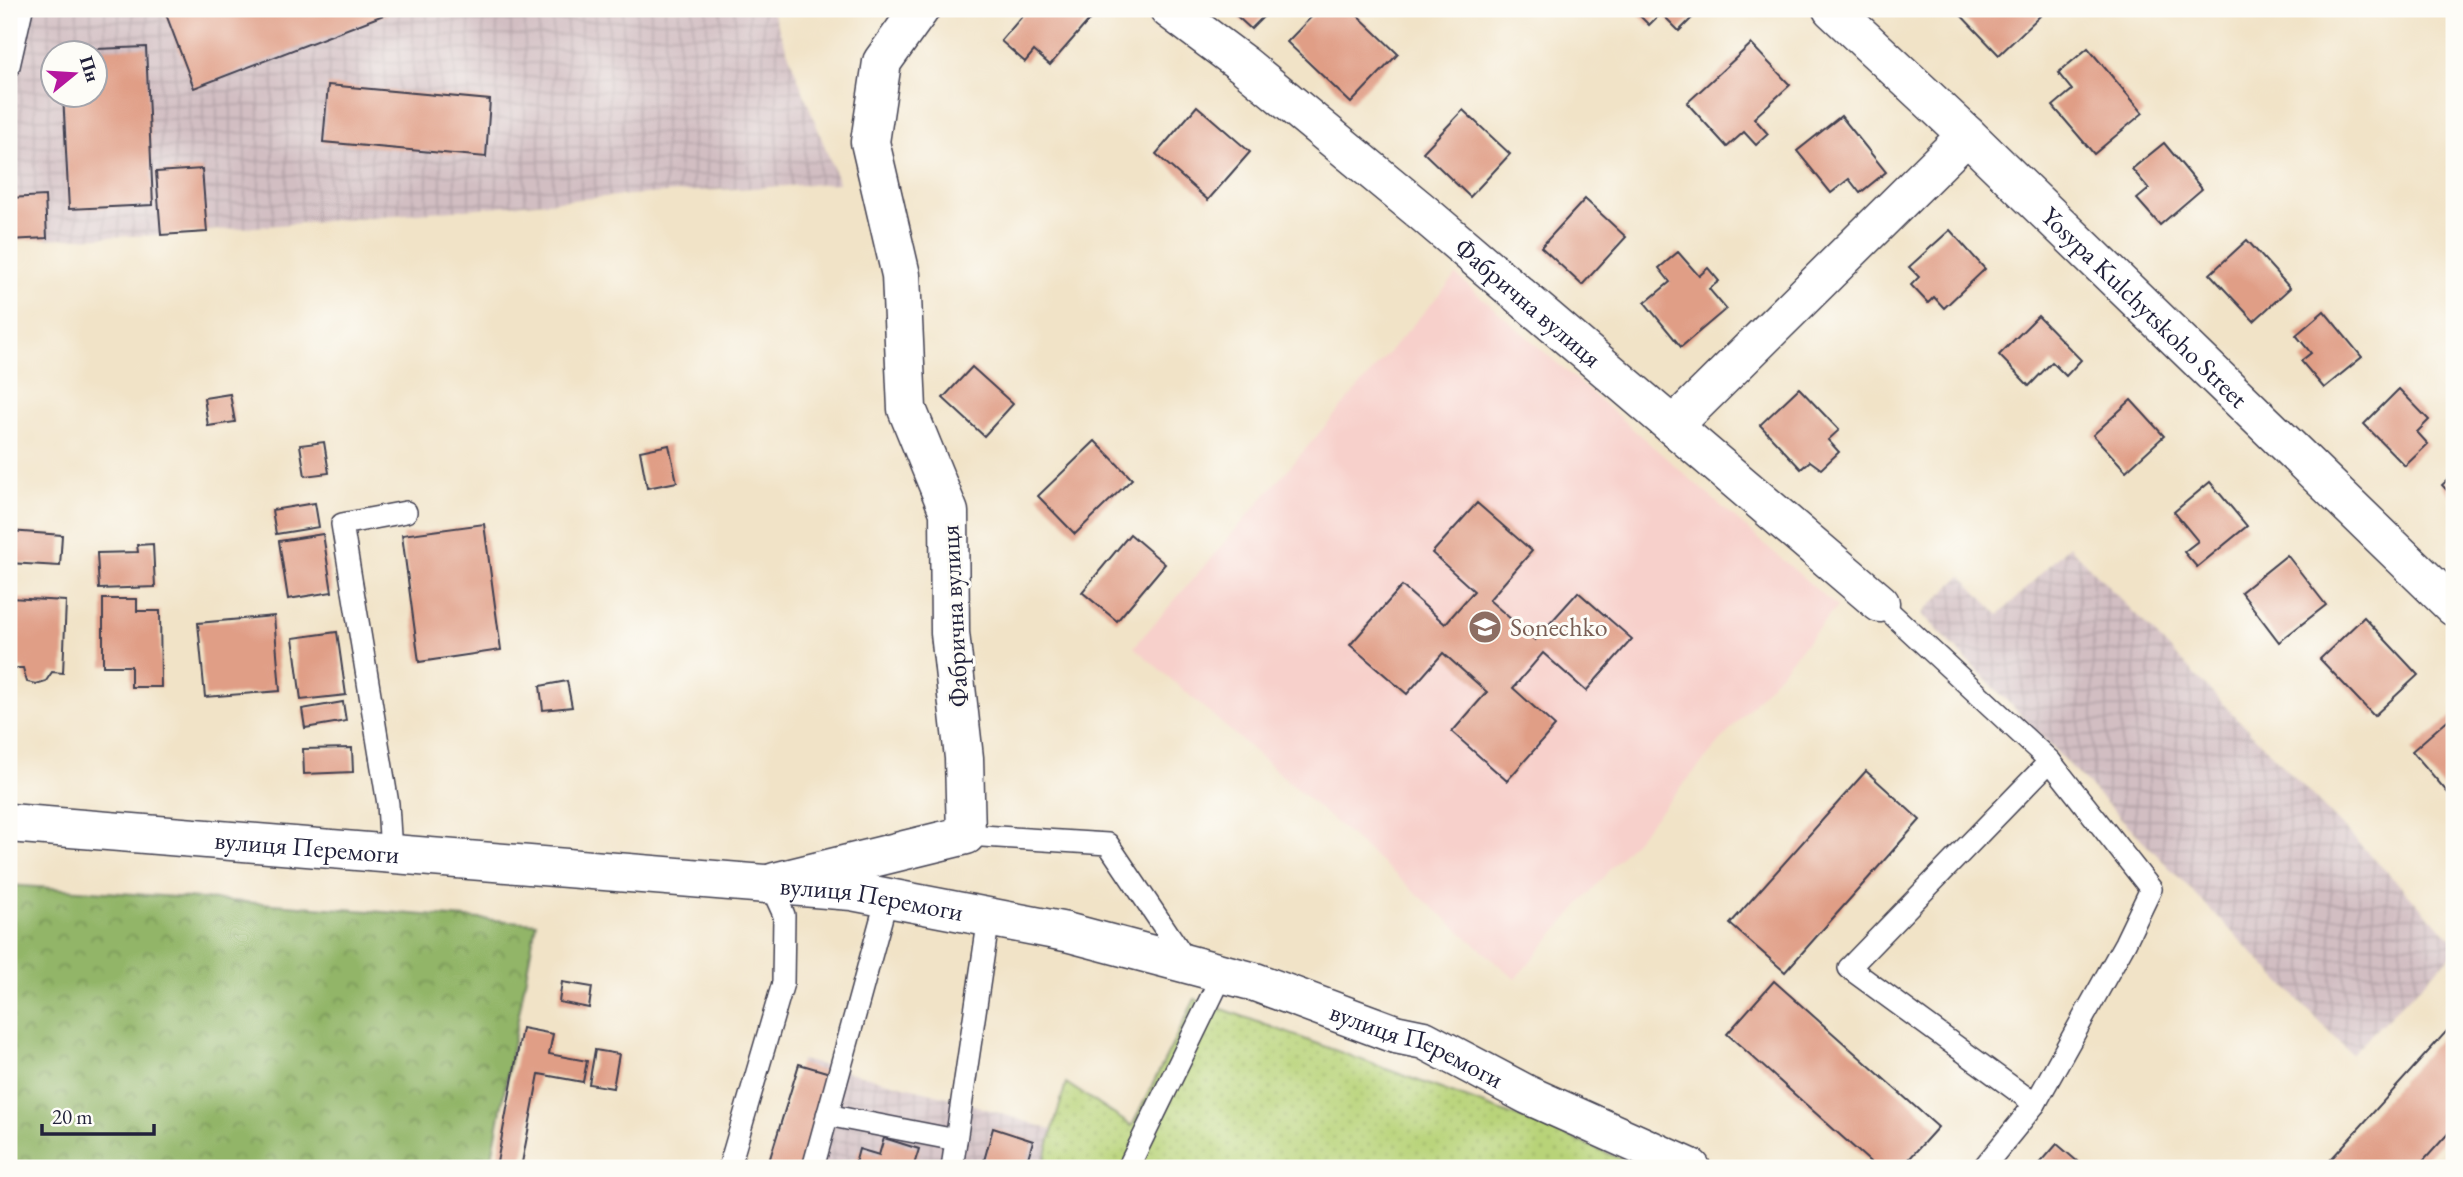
<svg xmlns="http://www.w3.org/2000/svg" width="2463" height="1177" viewBox="0 0 2463 1177" font-family="'EB Garamond',serif">
<defs>
<pattern id="industrial-grid" width="8" height="8" patternUnits="userSpaceOnUse" patternTransform="scale(1.75)"><rect width="8" height="8" fill="#d2bec2"/><path d="M0 4h8M4 0v8" fill="none" stroke="#b4a3a8"/></pattern>
<pattern id="grass-dots" width="8" height="8" patternUnits="userSpaceOnUse" patternTransform="scale(1.75)"><rect width="8" height="8" fill="#b8d378"/><path d="M2 2h.1M6 6h.1" fill="none" stroke="#9eb569" stroke-width="1.8" stroke-linecap="round"/></pattern>
<pattern id="forest-crowns" width="20" height="18" patternUnits="userSpaceOnUse" patternTransform="scale(1.75)"><rect width="20" height="18" fill="#92b568"/><path d="M2 6a3 3 0 1 1 6 0M12 15a3 3 0 1 1 6 0" fill="none" stroke="#779357"/></pattern>
</defs>
<rect width="100%" height="100%" fill="#fdfcf7"/>
<filter id="ink" filterUnits="userSpaceOnUse"><feTurbulence type="fractalNoise" baseFrequency=".0143" numOctaves="2"/><feDisplacementMap in="SourceGraphic" scale="14" xChannelSelector="R" yChannelSelector="G"/><feConvolveMatrix kernelMatrix="1 2 1 2 8 2 1 2 1" color-interpolation-filters="sRGB"/></filter>
<filter id="wash" filterUnits="userSpaceOnUse"><feTurbulence type="fractalNoise" baseFrequency=".00686" numOctaves="4" result="noise"/><feDisplacementMap in="SourceGraphic" scale="28" xChannelSelector="R" yChannelSelector="G"/><feGaussianBlur stdDeviation="1.57" result="paint"/><feColorMatrix in="noise" values="0 0 0 0 0 0 0 0 0 0 0 0 0 0 0 0 0 1.4 0 .05"/><feComposite in="paint" operator="in"/></filter>
<g filter="url(#wash)">
<rect width="100%" height="100%" fill="#f1e3c7"/>
<path fill="#f7d0cb" d="M1456,275L1837,607L1515,979L1134,647Z"/>
<g fill="url(#industrial-grid)" fill-rule="evenodd">
<path d="M9,9H771L839,183L628,195L161,235L9,240ZM52,52H94V94H52Z"/>
<path d="M2069,546L2454,941V953L2351,1054L1922,614L1961,576L1999,615Z"/>
<path d="M801,1060L948,1097L1053,1130L1042,1168H767Z"/>
</g>
<path fill="url(#grass-dots)" stroke="#6d7a5a" stroke-width="2" d="M1195,999L1542,1126L1643,1168H1042L1066,1083L1132,1126Z"/>
<path fill="url(#forest-crowns)" stroke="#5a6c52" stroke-width="2" d="M9,885L536,923L490,1168H9Z"/>
<g id="blocks">
<g fill="#e09e86">
<path d="M164,9H399L194,88Z"/>
<path d="M1020,9H1080L1091,18L1050,65L1034,51L1025,62L1001,41L1025,13Z"/>
<path d="M1229,9H1271L1251,29Z"/>
<path d="M1319,9H1351L1398,54L1351,103L1287,42Z"/>
<path d="M1633,9H1701L1679,31L1661,13L1649,25Z"/>
<path d="M1955,9H2033L2040,16L1999,55Z"/>
<path d="M1751,44L1790,85L1754,118L1768,134L1756,145L1744,132L1727,147L1687,103Z"/>
<path d="M146,47L153,205L69,209L63,94H94V52H71V50Z"/>
<path d="M2088,48L2143,113L2094,154L2053,106L2072,90L2058,73Z"/>
<path d="M328,85L490,100L486,157L323,142Z"/>
<path d="M1197,106L1250,152L1208,200L1156,154Z"/>
<path d="M1463,110L1510,154L1470,197L1423,152Z"/>
<path d="M1841,116L1886,172L1860,193L1849,179L1831,193L1797,151Z"/>
<path d="M2164,143L2202,189L2160,225L2137,199L2149,189L2132,169Z"/>
<path d="M202,169L207,232L161,235L156,172Z"/>
<path d="M45,196L47,238L9,240V198Z"/>
<path d="M1585,199L1626,237L1582,285L1541,247Z"/>
<path d="M1950,230L1985,269L1944,308L1934,297L1928,303L1911,285L1919,277L1909,267Z"/>
<path d="M2247,240L2290,288L2254,321L2210,274Z"/>
<path d="M1678,252L1699,276L1708,268L1719,281L1709,289L1726,309L1681,347L1645,303L1670,282L1659,268Z"/>
<path d="M2324,311L2362,357L2324,388L2301,361L2311,353L2296,335Z"/>
<path d="M2038,316L2081,360L2066,376L2052,362L2029,386L1999,355Z"/>
<path d="M972,367L1013,404L984,436L943,398Z"/>
<path d="M1799,388L1839,430L1828,440L1839,452L1821,469L1810,461L1801,469L1760,425Z"/>
<path d="M2399,389L2429,420L2417,432L2428,444L2405,466L2364,424Z"/>
<path d="M230,394L235,422L208,426L204,398Z"/>
<path d="M2131,400L2164,436L2126,471L2093,435Z"/>
<path d="M1095,441L1132,479L1075,534L1038,496Z"/>
<path d="M324,442L329,473L305,476L300,445Z"/>
<path d="M669,445L677,482L647,488L640,451Z"/>
<path d="M2454,474V498L2442,485Z"/>
<path d="M2210,482L2247,526L2197,567L2184,552L2198,541L2174,512Z"/>
<path d="M315,503L319,527L276,534L272,510Z"/>
<path d="M1477,503L1532,551L1489,600L1535,640L1578,592L1632,639L1586,691L1543,653L1513,688L1555,726L1507,781L1452,732L1487,692L1443,653L1407,694L1350,645L1402,586L1445,624L1474,591L1432,553Z"/>
<path d="M484,524L501,650L419,662L402,535Z"/>
<path d="M10,531L62,535L60,566L9,563Z"/>
<path d="M323,534L332,592L288,599L279,541Z"/>
<path d="M1130,534L1165,564L1117,621L1082,592Z"/>
<path d="M153,544L155,587L99,589L97,553L138,552L137,545Z"/>
<path d="M2287,555L2326,605L2279,642L2241,592Z"/>
<path d="M9,598L66,601L63,673L52,672L46,681L36,684L27,682L23,668H14L13,683H9Z"/>
<path d="M103,599H137V611H160L161,687H131V666H103Z"/>
<path d="M274,616L280,691L205,697L198,623Z"/>
<path d="M2364,617L2418,675L2374,716L2320,659Z"/>
<path d="M337,632L346,695L301,700L293,638Z"/>
<path d="M567,681L572,707L543,710L540,686Z"/>
<path d="M343,702L346,721L305,728L302,709Z"/>
<path d="M2452,716L2454,718V800L2412,751Z"/>
<path d="M352,748L353,772L304,774L303,749Z"/>
<path d="M1866,771L1920,820L1785,972L1730,924Z"/>
<path d="M1774,981L1938,1127L1901,1168H1877L1727,1034Z"/>
<path d="M562,982L592,987L589,1008L559,1002Z"/>
<path d="M2454,1023V1127L2417,1168H2323Z"/>
<path d="M522,1028L553,1034L549,1054L587,1061L583,1082L539,1074L521,1168H496Z"/>
<path d="M595,1050L619,1054L613,1088L589,1084Z"/>
<path d="M799,1064L830,1073L802,1168H767Z"/>
<path d="M993,1128L1033,1141L1025,1168H982Z"/>
<path d="M884,1138L919,1149L913,1168H854L859,1149L879,1155Z"/>
<path d="M2057,1144L2085,1168H2036Z"/>
</g>
</g>
</g>
<g filter="url(#ink)">
<use href="#blocks" fill-opacity="0" stroke="#413f50" stroke-width="2"/>
<g fill="none" stroke-linecap="round" stroke-linejoin="round">
<defs>
<g id="lane">
<path d="M9,66L22,9"/>
<path d="M1880,603L2050,761L2151,889L2125,943L2035,1104"/>
<path d="M966,835L1108,844L1188,963"/>
<path d="M391,853L388,804L342,524L406,512"/>
<path d="M827,1115L956,1140"/>
<path d="M729,1168L783,983L784,915L770,884"/>
<path d="M813,1168L887,898"/>
<path d="M952,1168L989,917"/>
<path d="M1128,1168L1223,973"/>
<path d="M1983,1168L2035,1104L1849,968L2050,761"/>
</g>
<g id="street">
<path id="s1" d="M1169,9L1244,65L1421,211L1880,603"/>
<path id="s2" d="M1832,9L1967,135L2454,607"/>
<path d="M1673,426L1967,135"/>
<path d="M775,882L966,835L964,758L950,633L949,512L907,409L901,275L870,142L882,62L920,9"/>
</g>
<g id="secondary">
<path id="s3" d="M9,823L852,891L1066,932L1255,982L1395,1034L1424,1040L1528,1095L1691,1168"/>
</g>
</defs>
<use href="#lane" stroke="#413f50" stroke-width="24"/>
<use href="#street" stroke="#413f50" stroke-width="41"/>
<use href="#secondary" stroke="#413f50" stroke-width="41"/>
<use href="#lane" stroke="#fff" stroke-width="21"/>
<use href="#street" stroke="#fff" stroke-width="38"/>
<use href="#secondary" stroke="#fff" stroke-width="38"/>
</g>
</g>
<defs>
<symbol id="school-disc" viewBox="-11 -11 22 22"><circle r="9.5" fill="#8d6e63" stroke="#fdfcf7"/><path d="M0-5L7-2L0 1L-7-2ZM-4 1L0 2.5L4 1V4Q0 6-4 4Z" fill="#fff"/></symbol>
</defs>
<g fill-rule="evenodd">
<use href="#school-disc" x="1466" y="608" width="38" height="38"/>
</g>
<g text-anchor="middle" stroke-width="6" stroke-linejoin="round" paint-order="stroke">
<g font-size="26" fill="#22223b" stroke="#fdfcf7">
<text dy="9" stroke="none"><textPath href="#s1" startOffset="464">Фабрична вулиця</textPath></text>
<text dy="9" stroke="none"><textPath href="#s2" startOffset="432">Yosypa Kulchytskoho Street</textPath></text>
<text transform="translate(954 616) rotate(-93)" y="9">Фабрична вулиця</text>
<text dy="9" stroke="none"><textPath href="#s3" startOffset="299">вулиця Перемоги</textPath></text>
<text dy="9" stroke="none"><textPath href="#s3" startOffset="866">вулиця Перемоги</textPath></text>
<text dy="9" stroke="none"><textPath href="#s3" startOffset="1433">вулиця Перемоги</textPath></text>
</g>
<g font-size="26" fill="#785e54" stroke="#fdfcf7" text-anchor="start">
<text x="1510" y="636">Sonechko</text>
</g>
</g>
<rect width="2463" height="1177" fill="none" stroke="#fdfcf7" stroke-width="35"/>
<g transform="translate(74 74) rotate(72)"><circle r="33" fill="#fdfcf7" stroke="#a5a5ac" stroke-width="2"/>
<path d="M0-5L12 26L0 18L-12 26Z" fill="#b5179e"/>
<text y="-10" font-size="19" font-weight="bold" text-anchor="middle" fill="#22223b">Пн</text>
</g>
<path d="M42 1124v10h112v-10" fill="none" stroke="#22223b" stroke-width="3.5"/>
<text x="52" y="1124" font-size="21" fill="#22223b" stroke="#fdfcf7" stroke-width="5" paint-order="stroke">20 m</text>
</svg>
